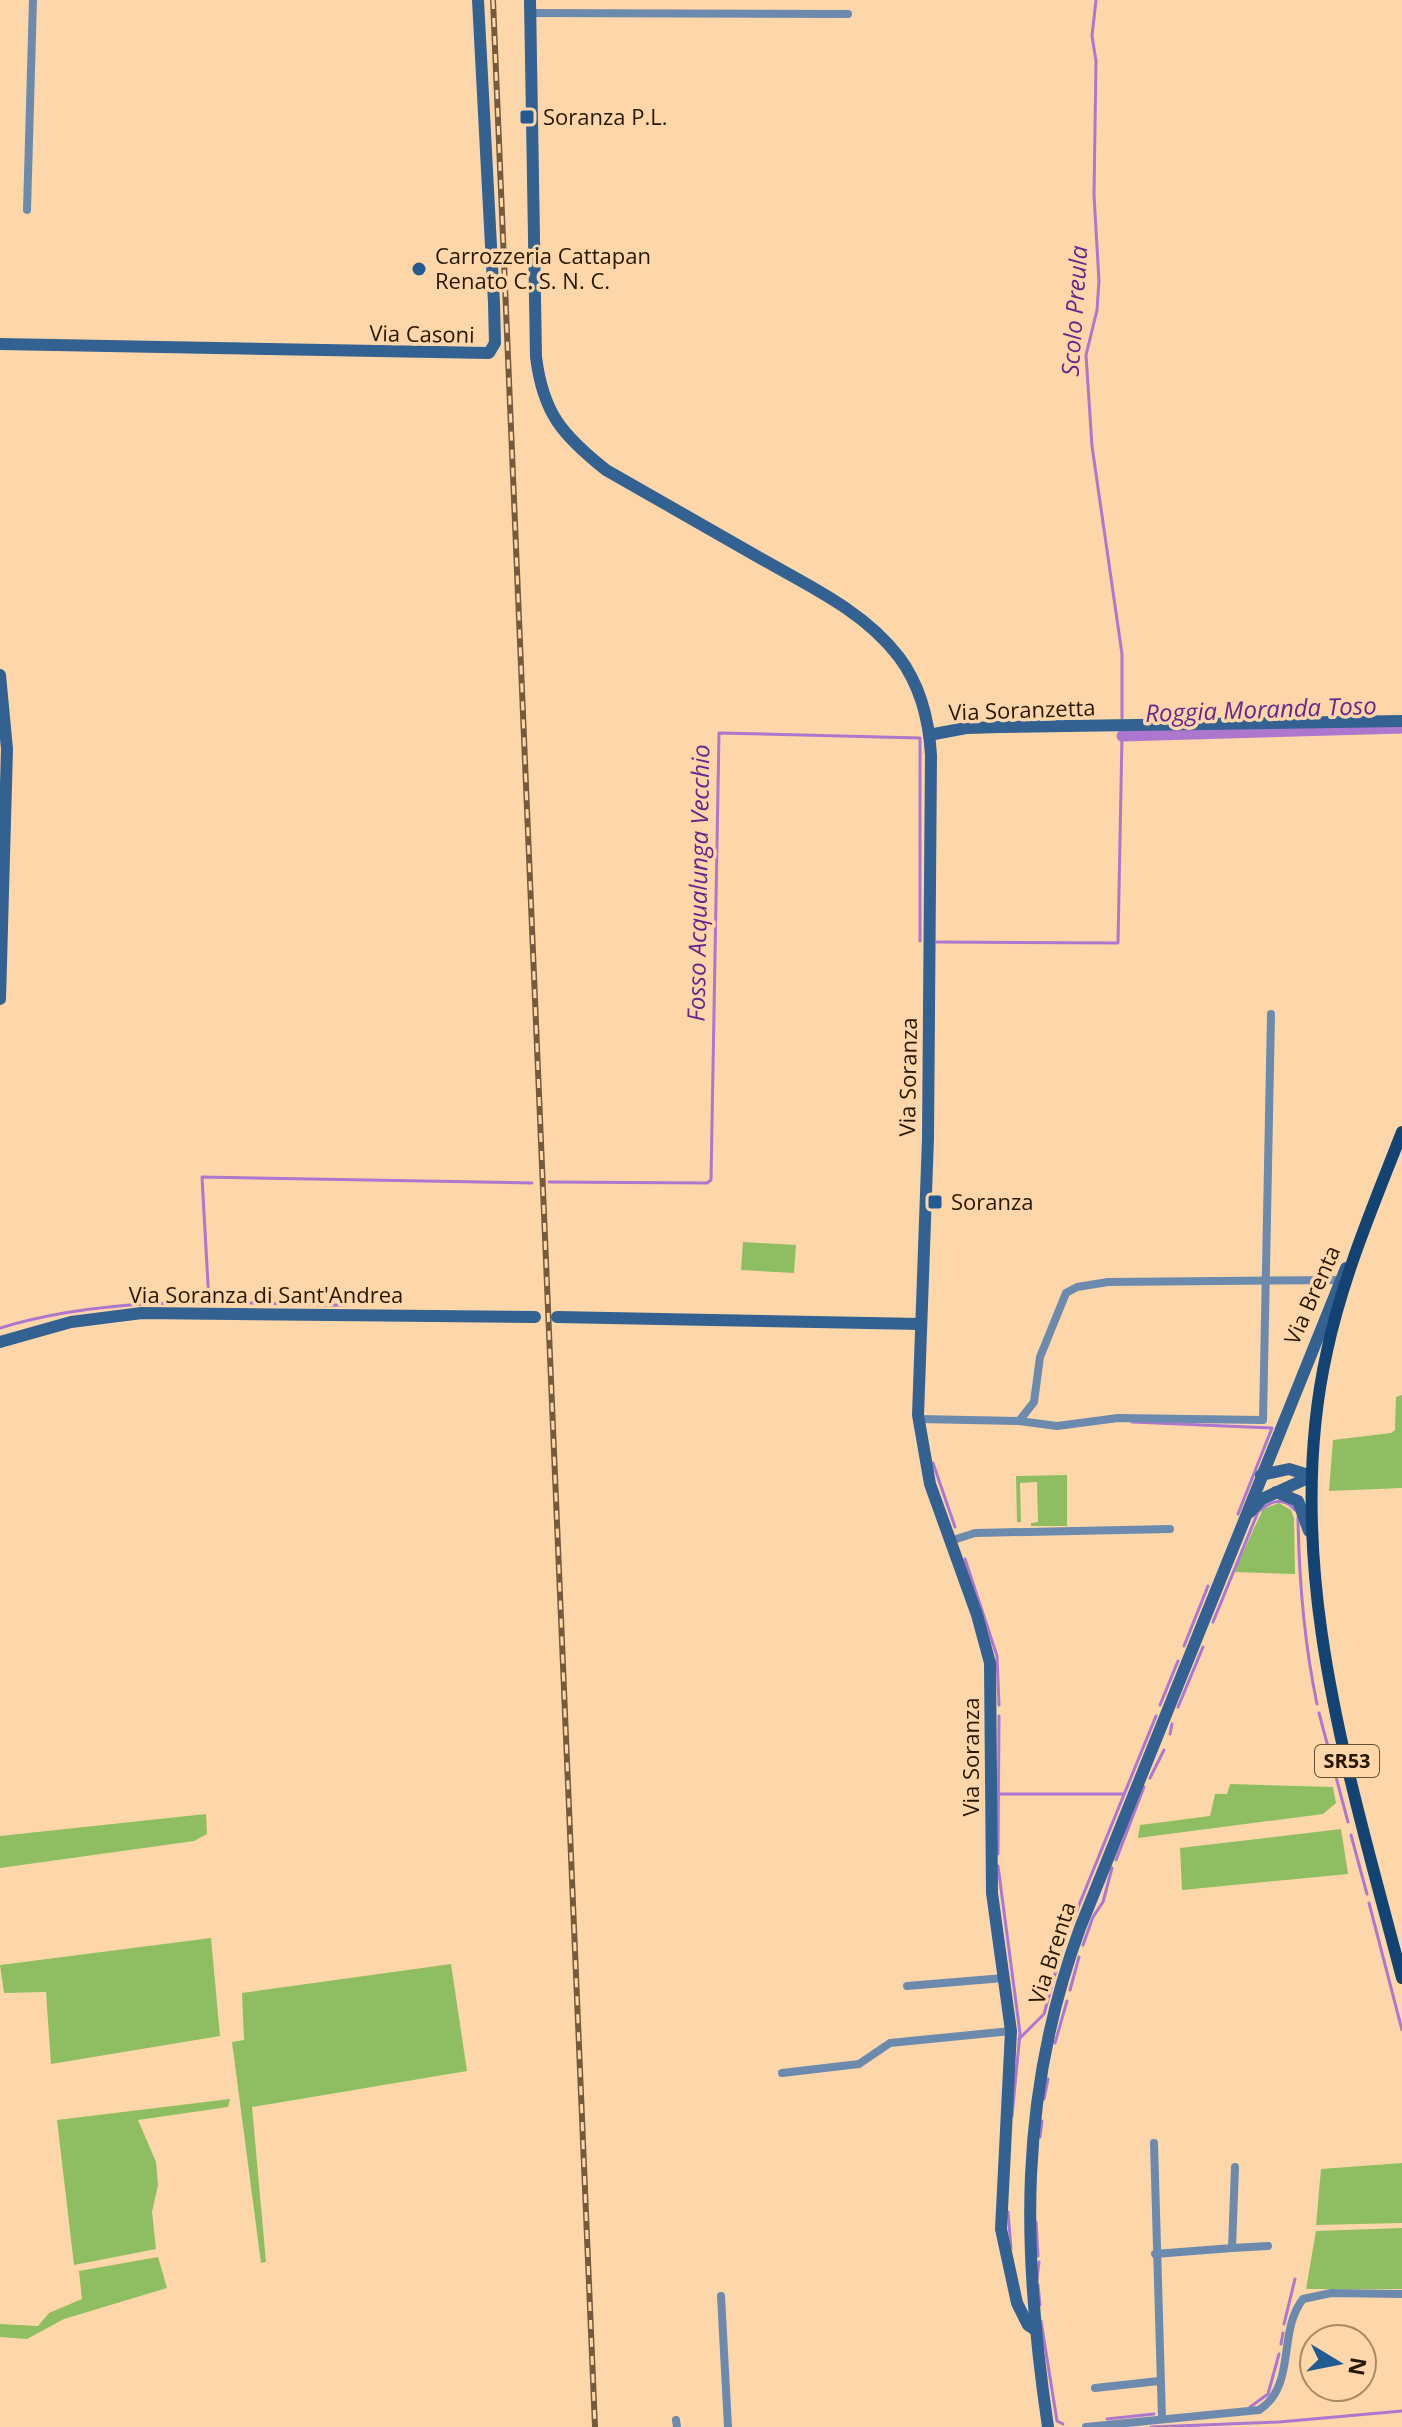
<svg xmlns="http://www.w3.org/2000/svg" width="1402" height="2427" viewBox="0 0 1402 2427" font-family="'Open Sans',sans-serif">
<rect width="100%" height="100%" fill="#fdd7aa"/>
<g fill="#8ebe61">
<path d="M743,1242L796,1245L794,1273L741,1270Z"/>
<path d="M1402,1395V1488L1329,1491L1333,1440L1391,1433L1395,1430L1396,1397Z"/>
<path d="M1067,1475V1526H1031V1523L1038,1522L1037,1482L1020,1483L1021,1522H1017L1016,1476Z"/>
<path d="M1279,1503L1291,1510L1294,1518L1295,1574L1234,1572L1263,1509Z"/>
<path d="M1230,1784L1333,1787L1336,1803L1323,1814L1138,1838L1140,1825L1210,1816L1215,1794H1227Z"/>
<path d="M206,1814L207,1834L194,1841L0,1868V1836Z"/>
<path d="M1341,1829L1348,1874L1182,1890L1180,1848Z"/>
<path d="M211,1938L220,2036L51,2064L46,1992L4,1993L0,1965Z"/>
<path d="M451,1964L467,2071L252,2107L266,2262L261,2263L232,2042L244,2040L242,1993Z"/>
<path d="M230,2099L228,2107L138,2120L156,2162L158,2185L152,2212L156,2249L74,2265L57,2120Z"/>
<path d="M1402,2163V2223L1316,2225L1321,2169Z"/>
<path d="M1402,2228V2289H1306L1316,2231Z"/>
<path d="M158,2257L167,2288L64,2319L27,2339L0,2337V2324L38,2326L49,2313L82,2299L79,2271Z"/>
</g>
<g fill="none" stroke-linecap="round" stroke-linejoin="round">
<g stroke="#ae77cf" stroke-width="3">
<path d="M1096,0L1092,36L1096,61L1094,195L1099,281L1097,310L1086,355L1092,446L1122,654V718"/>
<path d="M937,942L1118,943L1122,736"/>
<path d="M549,1182L707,1183L711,1180L719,733L920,738V941"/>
<path d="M209,1302L202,1177L532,1183"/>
<path d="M0,1328C112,1294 229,1303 345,1305"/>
<path d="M1132,1422L1272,1428L1238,1514"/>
<path d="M933,1463L955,1527"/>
<path d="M1298,1517C1299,1581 1304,1642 1317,1704"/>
<path d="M965,1559L997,1656L999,1705"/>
<path d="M1213,1622L1258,1512C1270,1501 1284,1496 1295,1510"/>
<path d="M1184,1646L1208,1586"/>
<path d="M1160,1705L1178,1661"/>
<path d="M1178,1707L1203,1647"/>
<path d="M1319,1713L1348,1822"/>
<path d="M1170,1734L1172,1724"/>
<path d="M1150,1778L1164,1750"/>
<path d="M1000,1794H1124"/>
<path d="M1351,1835L1367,1894"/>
<path d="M998,1854L999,1716"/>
<path d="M1116,1860L1144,1787"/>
<path d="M998,1866L1020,2033L1012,2116"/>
<path d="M1369,1903L1402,2030"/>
<path d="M1066,1937L1156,1716"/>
<path d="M1083,1945L1093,1917L1103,1902L1112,1868"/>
<path d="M1070,1990L1079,1957"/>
<path d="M1019,2039L1044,2014L1061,1952"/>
<path d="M1055,2043L1067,2001"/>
<path d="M1044,2099L1048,2079"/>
<path d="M1040,2137L1042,2121"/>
<path d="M1008,2212L1011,2248"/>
<path d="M1036,2222L1038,2256"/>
<path d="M1037,2279L1039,2262"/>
<path d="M1038,2285L1040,2305"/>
<path d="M1041,2321L1057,2421L1063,2424"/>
<path d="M1284,2324L1295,2279"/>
<path d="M1281,2344L1283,2333"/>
<path d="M1250,2407L1268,2394L1279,2354"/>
<path d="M1107,2419L1154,2414"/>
<path d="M1151,2427L1279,2422L1402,2411"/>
</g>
<path stroke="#ae77cf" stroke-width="11" d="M1122,736L1402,728"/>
<g stroke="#6c8aad" stroke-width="8">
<path d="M530,13L848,14"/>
<path d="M27,210L33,0"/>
<path d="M919,1419L1019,1421L1034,1402L1040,1357L1066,1293L1077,1287L1108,1282L1340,1280"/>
<path d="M1019,1421L1057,1426L1118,1418L1263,1420L1271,1014"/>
<path d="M950,1541L975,1533L1170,1529"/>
<path d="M907,1986L1004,1978"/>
<path d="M782,2073L859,2064L890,2043L1011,2031"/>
<path d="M1154,2143L1162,2419"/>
<path d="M1232,2248L1268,2246"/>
<path d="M1155,2254L1232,2248L1235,2167"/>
<path d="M721,2296L728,2427"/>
<path d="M1095,2388L1159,2381"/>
<path d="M676,2420L677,2427"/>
<path d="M1086,2427L1259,2410C1297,2386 1277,2332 1303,2299L1331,2293L1402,2294"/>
</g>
<g stroke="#326192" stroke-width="12">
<path d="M530,0L536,357C543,413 562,435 606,470C657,499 709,529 760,558C809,586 864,611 899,657C920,685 929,720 931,755L928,1138L918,1415L930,1484L977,1615L990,1663L992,1893L1011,2031L1001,2229L1017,2303L1028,2325L1034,2329"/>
<path d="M0,344L489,353L495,343L494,303L478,0"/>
<path d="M0,675L7,749L0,999"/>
<path d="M929,735L966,728L1000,727L1402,721"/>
<path d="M557,1317L921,1324"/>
<path d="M0,1342L71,1322L142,1313L535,1317"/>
<path d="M1261,1475L1289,1469L1312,1476"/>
<path d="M1276,1492L1298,1501L1309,1531"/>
<path d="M1250,1512L1262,1499L1312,1476"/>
<path d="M1048,2427C1022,2252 1018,2097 1080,1928L1346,1268"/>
</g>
<path stroke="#134372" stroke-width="12" d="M1402,1132C1374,1204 1343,1276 1327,1351C1280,1562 1349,1774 1402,1978"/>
<defs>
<path id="rail" d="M493,0L595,2427"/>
</defs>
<use href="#rail" stroke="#745b3d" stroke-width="6"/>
<use href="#rail" stroke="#fdd7aa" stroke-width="3" stroke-dasharray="9" stroke-linecap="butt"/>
</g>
<g fill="#225a91" stroke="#fdd7aa" stroke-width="3">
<rect x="519" y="109" width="16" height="16" rx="4"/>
<circle cx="419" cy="269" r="8"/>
<rect x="927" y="1194" width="16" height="16" rx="4"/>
</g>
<g text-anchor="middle" stroke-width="7" stroke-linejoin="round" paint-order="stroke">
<rect fill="#fdd7aa" stroke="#685134" stroke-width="2" x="1315" y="1745" width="64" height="32" rx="6"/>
<g font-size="20" font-weight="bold" fill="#281701">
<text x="1347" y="1768">SR53</text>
</g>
<g font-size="22" fill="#281701" stroke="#fdd7aa" text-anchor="start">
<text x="543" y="125">Soranza P.L.</text>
<text x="435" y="264">Carrozzeria Cattapan<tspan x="435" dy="25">Renato C. S. N. C.</tspan></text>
<text x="951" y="1210">Soranza</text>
</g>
<g font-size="22" fill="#281701" stroke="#fdd7aa">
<text transform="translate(422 334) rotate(1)" y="8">Via Casoni</text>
<text transform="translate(1022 710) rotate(-2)" y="8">Via Soranzetta</text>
<text transform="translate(908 1077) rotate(-89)" y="8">Via Soranza</text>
<text x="266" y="1303">Via Soranza di Sant'Andrea</text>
<text transform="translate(1312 1295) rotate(-66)" y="8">Via Brenta</text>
<text transform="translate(971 1757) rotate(-90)" y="8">Via Soranza</text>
<text transform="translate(1052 1953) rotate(-72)" y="8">Via Brenta</text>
</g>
<g font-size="24" font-style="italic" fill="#6a248d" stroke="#fdd7aa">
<text transform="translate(1075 311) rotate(-86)" y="8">Scolo Preula</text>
<text transform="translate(1261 710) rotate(-2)" y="8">Roggia Moranda Toso</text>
<text transform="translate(699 883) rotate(-89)" y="8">Fosso Acqualunga Vecchio</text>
</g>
</g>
<g transform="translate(1338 2363) rotate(100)"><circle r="38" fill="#fdd7aa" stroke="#a88a66" stroke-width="2"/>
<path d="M0-6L14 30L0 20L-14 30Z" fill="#225a91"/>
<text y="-12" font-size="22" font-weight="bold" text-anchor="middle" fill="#281701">N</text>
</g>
</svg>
